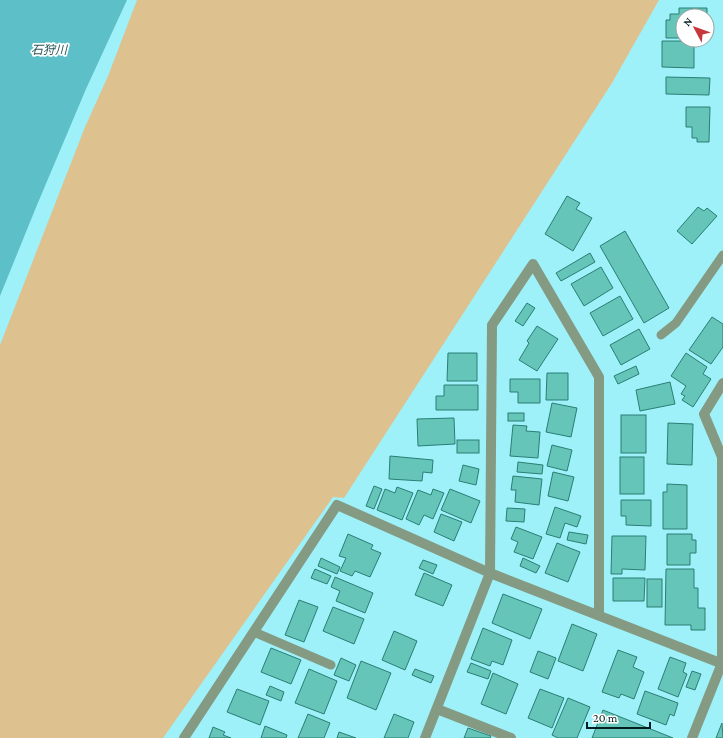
<svg xmlns="http://www.w3.org/2000/svg" width="723" height="738" viewBox="0 0 723 738" font-family="'Crimson Pro','Noto Sans JP',serif">
<rect width="100%" height="100%" fill="#9ef1f9"/>
<path fill="#ddc28f" d="M137,0H659L612,83L344,498L333,497L163,738H0V345L85,127L108,76Z"/>
<path fill="#5dc0c9" d="M0,0H127L86,89L37,205L0,296Z"/>
<g fill="#65c5b8" stroke="#2a7e74">
<path d="M679,8H707V16H683V38H666V20H670V14H679Z"/>
<path d="M662,41H694V68L662,67Z"/>
<path d="M666,77L710,78L709,95L666,94Z"/>
<path d="M686,107H710L709,142H697V138H692V127H686Z"/>
<path d="M567,196L580,203L576,209L592,218L573,251L545,234Z"/>
<path d="M698,207L704,211L707,208L717,216L692,244L677,231Z"/>
<path d="M625,231L669,308L644,323L600,246Z"/>
<path d="M590,253L595,262L561,281L556,273Z"/>
<path d="M601,267L613,288L584,306L571,284Z"/>
<path d="M620,296L633,319L603,336L590,313Z"/>
<path d="M527,303L535,308L523,326L515,321Z"/>
<path d="M712,317L723,324V347L711,364L689,350Z"/>
<path d="M537,326L558,339L537,371L519,360L529,343L527,341Z"/>
<path d="M639,329L650,349L621,365L610,345Z"/>
<path d="M448,353H477V381H447Z"/>
<path d="M686,353L707,367L703,374L711,379L693,407L682,400L685,396L681,394L686,386L671,376Z"/>
<path d="M636,366L639,374L618,384L614,376Z"/>
<path d="M547,373H568V400H546Z"/>
<path d="M510,379H540V403H518V392H510Z"/>
<path d="M670,382L675,404L640,411L636,390Z"/>
<path d="M444,385H478V410H436V396H444Z"/>
<path d="M552,403L577,408L571,437L546,432Z"/>
<rect x="508" y="413" width="16" height="8"/>
<rect x="621" y="415" width="25" height="38"/>
<path d="M454,418L455,444L418,446L417,419Z"/>
<path d="M668,423L693,424L692,465L667,464Z"/>
<path d="M513,425L527,426L526,431L540,432L538,458L510,456Z"/>
<rect x="457" y="440" width="22" height="13"/>
<path d="M552,445L572,450L567,471L547,466Z"/>
<path d="M390,456L433,460L432,473L423,472L422,481L389,479Z"/>
<rect x="620" y="457" width="24" height="37"/>
<path d="M518,462L543,465L542,474L517,472Z"/>
<path d="M463,465L479,469L476,485L459,481Z"/>
<path d="M553,472L574,477L568,501L548,496Z"/>
<path d="M513,476L542,479L539,505L515,502L516,490H511Z"/>
<path d="M667,484L687,485V529H663V492H667Z"/>
<path d="M374,486L382,489L374,509L366,506Z"/>
<path d="M397,487L413,493L402,520L377,510L385,489L395,493Z"/>
<path d="M433,489L444,493L433,519L424,515L419,525L406,519L418,490L431,495Z"/>
<path d="M450,489L480,501L471,523L441,510Z"/>
<path d="M621,500H651V526L626,525V516H621Z"/>
<path d="M555,507L581,516L577,527L565,523L560,538L546,534Z"/>
<path d="M507,508L525,509L524,522L506,521Z"/>
<path d="M441,514L462,522L454,541L434,532Z"/>
<path d="M516,527L542,537L533,559L514,552L518,542L511,539Z"/>
<path d="M569,532L588,535L586,544L567,540Z"/>
<path d="M348,534L373,545L371,549L381,553L370,577L355,571L352,576L340,571L346,558L339,556Z"/>
<path d="M667,534H692V540H696V553H690V565H667Z"/>
<path d="M612,536H646L645,570L622,569V574H611Z"/>
<path d="M557,543L580,552L568,582L545,573Z"/>
<path d="M321,558L340,567L337,574L318,566Z"/>
<path d="M523,558L540,566L536,573L520,566Z"/>
<path d="M423,560L437,565L433,574L419,568Z"/>
<path d="M315,569L331,576L327,584L311,578Z"/>
<path d="M666,569H694V588H698V608H705V630H691V625H665Z"/>
<path d="M424,573L452,585L443,606L415,595Z"/>
<path d="M335,577L373,593L365,613L336,601L340,591L331,587Z"/>
<path d="M613,578H645L644,601H613Z"/>
<rect x="647" y="579" width="15" height="28"/>
<path d="M503,594L542,609L530,639L492,623Z"/>
<path d="M299,600L318,607L304,642L285,635Z"/>
<path d="M333,607L364,619L354,644L323,631Z"/>
<path d="M572,624L597,634L583,671L558,661Z"/>
<path d="M483,628L512,640L503,665L492,661L490,666L471,659Z"/>
<path d="M394,631L417,641L405,670L382,660Z"/>
<path d="M271,648L301,660L291,684L261,672Z"/>
<path d="M618,650L637,657L633,667L644,672L634,699L621,694L619,698L602,692Z"/>
<path d="M538,651L556,658L548,679L530,672Z"/>
<path d="M670,657L686,663L683,672L687,674L678,697L658,689Z"/>
<path d="M341,658L356,665L349,681L334,675Z"/>
<path d="M361,661L391,673L376,710L347,698Z"/>
<path d="M471,663L491,671L488,679L467,672Z"/>
<path d="M309,669L337,681L324,714L295,703Z"/>
<path d="M415,669L434,676L431,683L412,675Z"/>
<path d="M692,671L701,674L695,690L686,687Z"/>
<path d="M493,673L518,684L506,714L481,704Z"/>
<path d="M270,686L284,692L281,701L266,695Z"/>
<path d="M237,689L269,701L260,725L227,712Z"/>
<path d="M540,689L564,698L552,728L528,718Z"/>
<path d="M645,691L678,703L674,716L670,714L666,725L637,714Z"/>
<path d="M568,698L590,707L577,738H558L552,735Z"/>
<path d="M603,710L673,738H592Z"/>
<path d="M308,714L330,723L324,738H298Z"/>
<path d="M394,714L414,722L408,738H384Z"/>
<path d="M722,723L723,738H716Z"/>
<path d="M265,726L287,735L286,738H261Z"/>
<path d="M213,727L225,732L223,735L231,738H209Z"/>
<path d="M468,728L491,736L490,738H464Z"/>
<path d="M339,732L356,738H337Z"/>
</g>
<g fill="none" stroke-linecap="round" stroke-linejoin="round">
<g stroke="#849a82" stroke-width="9">
<path d="M661,335L676,323L723,255"/>
<path d="M254,632L331,665"/>
</g>
<g stroke="#849a82" stroke-width="10">
<path d="M437,709L511,738"/>
<path d="M184,738L337,505L490,573L723,664"/>
<path d="M425,738L490,573L492,325L533,264L599,377V614"/>
<path d="M692,738L722,663V457L704,414L723,383"/>
</g>
</g>
<g text-anchor="middle" stroke-width="3.5" stroke-linejoin="round" paint-order="stroke">
<g font-size="12" font-style="italic" fill="#29565a" stroke="#fff">
<text x="49" y="54">石狩川</text>
</g>
</g>
<g transform="translate(695 28) rotate(311)"><circle r="19" fill="#ffffff" stroke="#9aa5a6"/>
<path d="M0-3L7 15L0 10L-7 15Z" fill="#c7383d"/>
<text y="-6" font-size="11" font-weight="bold" text-anchor="middle" fill="#031d20">N</text>
</g>
<path d="M587 722v6h63v-6" fill="none" stroke="#031d20" stroke-width="2"/>
<text x="593" y="722" font-size="12" fill="#031d20" stroke="#ffffff" stroke-width="3" paint-order="stroke">20 m</text>
</svg>
